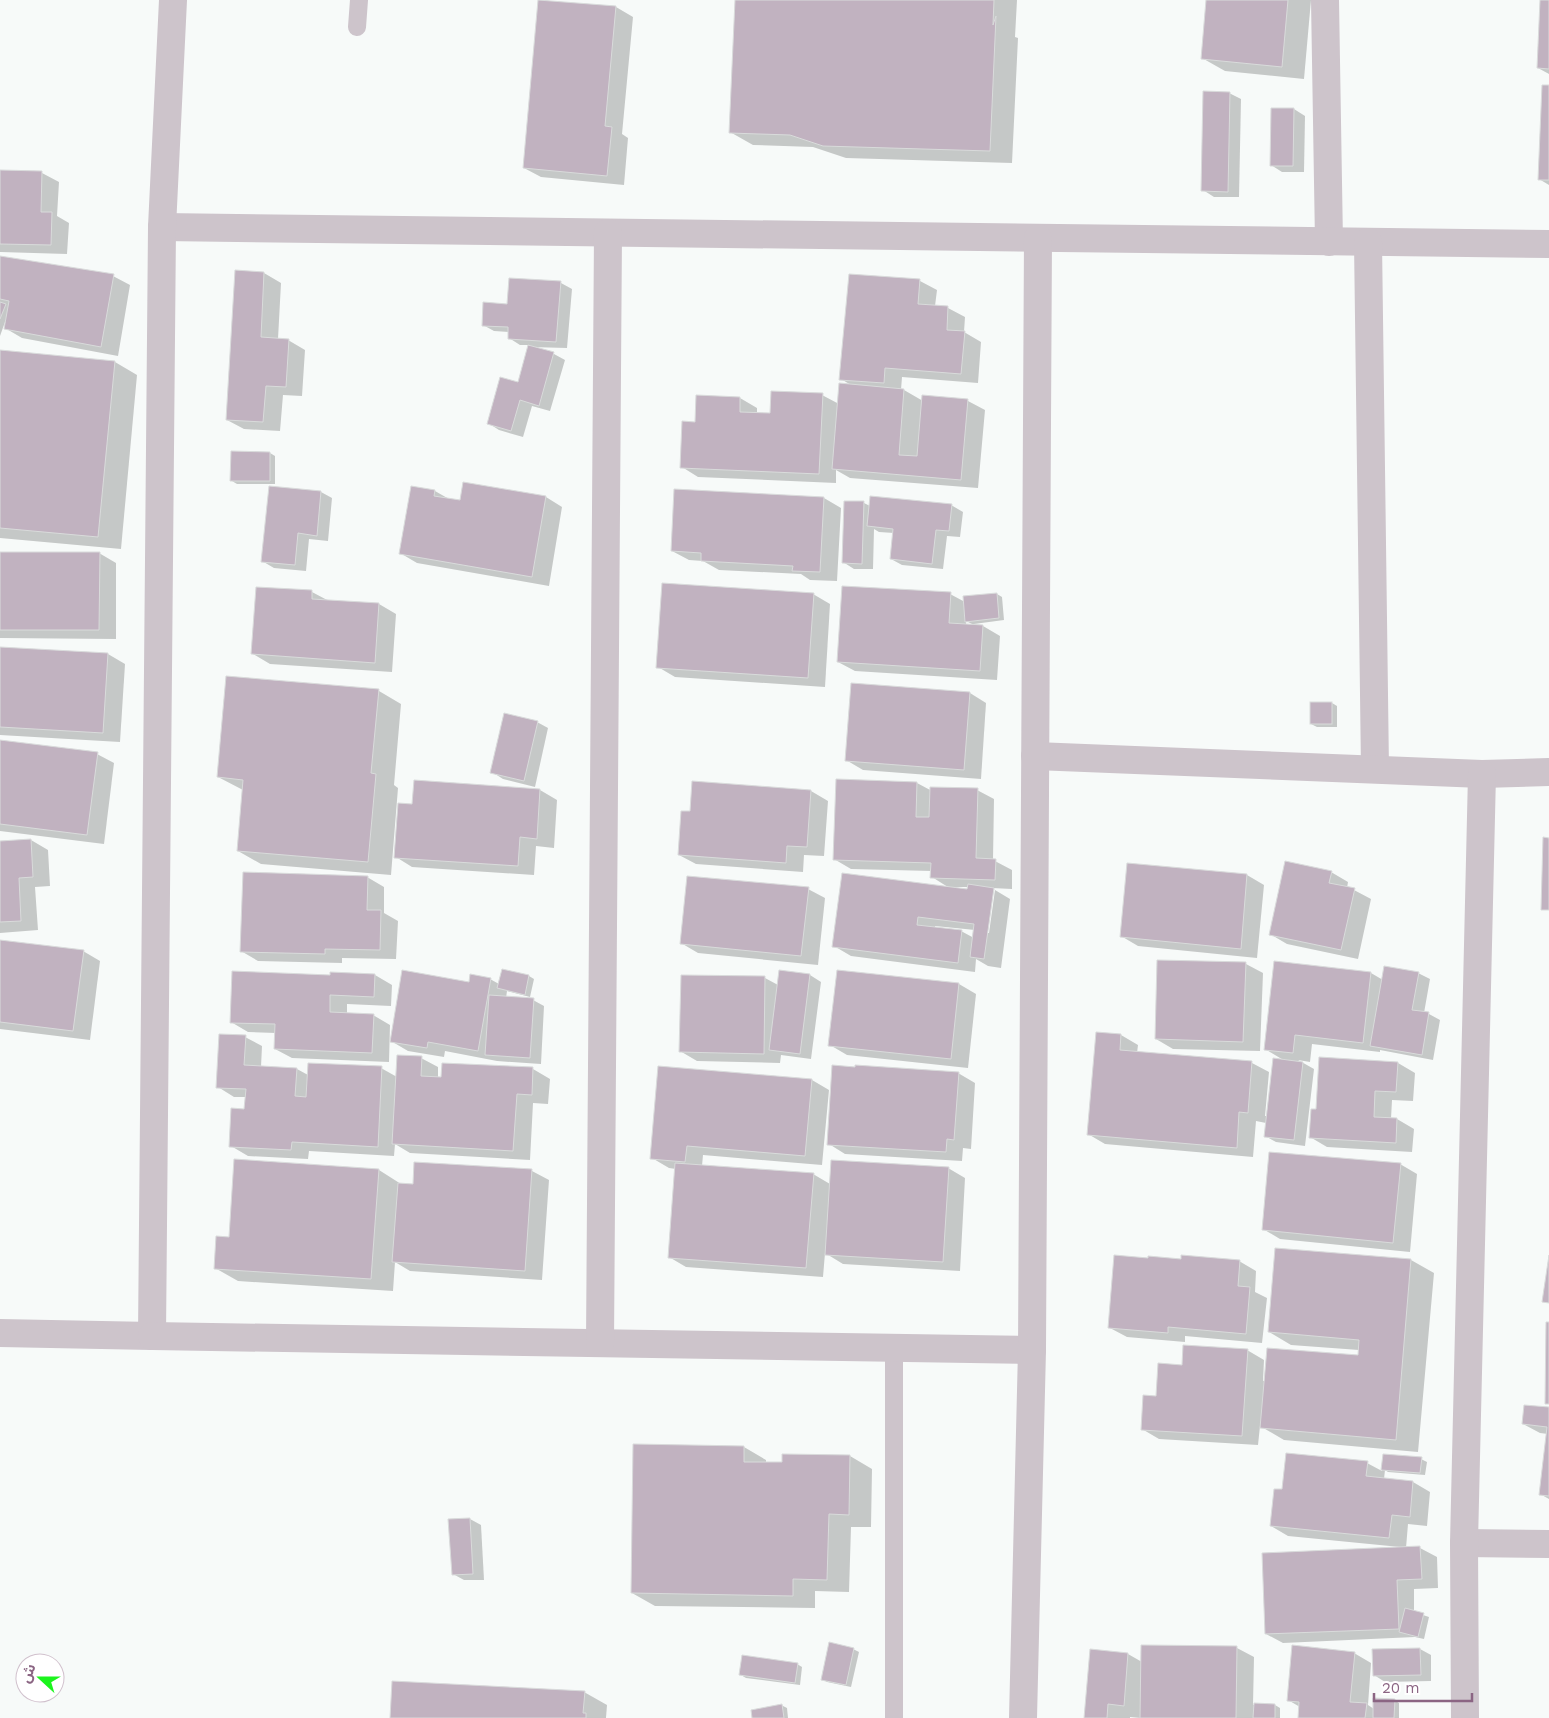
<svg xmlns="http://www.w3.org/2000/svg" width="1549" height="1718" viewBox="0 0 1549 1718" font-family="'Work Sans','Noto Sans Arabic',sans-serif">
<rect width="100%" height="100%" fill="#f7faf9"/>
<g fill="#0003" fill-rule="evenodd">
<path d="M539,0L616,7L633,17L622,134L628,138L624,185L541,177L524,168Z"/>
<path d="M736,0H1017L1015,37L1018,38L1012,163L846,158L813,147L753,145L730,132Z"/>
<path d="M1208,0H1311L1304,79L1225,71L1202,58Z"/>
<path d="M1542,0H1549V74L1538,68Z"/>
<path d="M1549,86V185L1539,179Z"/>
<path d="M1229,93L1241,99L1239,197H1214L1203,190Z"/>
<path d="M1294,109L1305,116L1304,172H1282L1271,165Z"/>
<path d="M0,172L42,173L59,182L57,216L69,223L67,254L0,252Z"/>
<path d="M0,257L113,276L130,285L118,356L22,338L5,328L7,322H5L0,336Z"/>
<path d="M236,271L264,273L281,283L278,339L288,340L305,350L302,396L283,395L280,431L244,429L227,420Z"/>
<path d="M920,281L937,290L935,306L948,308L965,317L964,332L981,342L978,383L902,377L901,390H904L923,401V397L968,401L985,410L978,488L850,478L836,470V483L698,477L682,467L696,423L740,398L757,408V414H771L822,395L839,404L851,385L841,379Z"/>
<path d="M561,283L572,289L567,348L530,347L554,354L565,360L550,411L532,406L523,437L499,430L488,423L518,384L530,345H520L509,338V332L494,331L483,325L509,305Z"/>
<path d="M0,352L115,362L137,375L121,549L0,538Z"/>
<path d="M232,453H270L275,456V484H237L232,481Z"/>
<path d="M412,487L435,491L449,499L461,501L546,497L562,507L549,586L417,563L400,553Z"/>
<path d="M321,492L332,498L328,541L309,539L306,571L274,568L262,561Z"/>
<path d="M824,498L841,508L837,581L810,580L801,574L719,570L703,561L689,560L672,551Z"/>
<path d="M864,503L870,506L951,505L963,512L960,537L947,536L943,569L902,565L891,559L894,533L879,532L874,529L873,569H854L843,562Z"/>
<path d="M0,553H99L116,563V639L0,638Z"/>
<path d="M312,592L329,601L379,604L396,614L392,672L270,664L253,654Z"/>
<path d="M813,594L830,604L825,687L675,677L658,667Z"/>
<path d="M950,594L965,602L997,594L1002,597L1004,620L974,624V625L966,621V625L983,626L1000,636L997,680L855,671L838,662Z"/>
<path d="M0,648L108,654L125,664L120,742L0,735Z"/>
<path d="M379,691L401,704L394,785L398,788L391,875L261,864L238,851L243,790L218,777Z"/>
<path d="M970,693L986,703L981,779L863,770L846,760Z"/>
<path d="M1332,703L1337,706V727H1317L1311,724Z"/>
<path d="M537,722L548,728L535,787L503,779L492,772Z"/>
<path d="M0,741L97,754L114,763L104,844L0,831Z"/>
<path d="M415,781L540,790L557,800L554,848L536,846L534,875L412,867L396,857L413,805Z"/>
<path d="M917,783L932,791L977,790L994,799L993,860L1012,870V889L992,888L995,890L992,889L987,933H989L995,890L1010,899L1001,968L988,966L976,959L975,972L851,956L834,946L951,889L932,877V871L851,869L834,859ZM954,887H969L968,891L954,889ZM935,926L975,930L974,938L961,931L935,928Z"/>
<path d="M811,791L828,801L824,856L804,855L803,872L696,864L679,855L691,812Z"/>
<path d="M31,840L48,850L50,886L35,887L38,930L0,933V842Z"/>
<path d="M1128,864L1247,875L1264,885L1257,958L1138,946L1121,936Z"/>
<path d="M1331,872L1348,882L1347,888L1354,890L1371,899L1358,959L1287,944L1270,934Z"/>
<path d="M367,877L384,887V913L398,921L396,959L342,958V963L258,961L241,951Z"/>
<path d="M808,889L825,898L818,965L698,953L681,943Z"/>
<path d="M0,941L83,951L100,961L90,1040L0,1029Z"/>
<path d="M1158,961L1246,964L1263,973L1260,1051L1173,1049L1156,1039Z"/>
<path d="M503,970L529,976L534,979L530,997L507,991L506,998L533,1000L544,1006L541,1064L497,1061L445,1051L444,1057L408,1051L391,1041L470,983L490,979L499,984Z"/>
<path d="M1371,973L1383,980L1418,973L1430,979L1424,1013L1429,1014L1440,1020L1433,1060L1380,1050V1052L1312,1044L1310,1062L1298,1060L1314,1069L1305,1146L1276,1142L1265,1136L1266,1123L1256,1121L1253,1157L1105,1144L1088,1134L1121,1035L1138,1045L1137,1053L1252,1063L1269,1072L1265,1116H1267L1285,1061L1265,1049Z"/>
<path d="M375,975L392,985L391,1006L347,1004V1014L373,1015L390,1025L389,1062L292,1058L275,1049L276,1033L248,1032L231,1022L331,976Z"/>
<path d="M810,975L821,982L811,1059L781,1055L780,1063L697,1061L680,1051L765,978L778,985Z"/>
<path d="M959,984L976,994L968,1068L847,1055L830,1045Z"/>
<path d="M245,1037L262,1046L261,1067L297,1069L308,1075L381,1068L397,1077L421,1058L438,1067V1078L533,1069L550,1079L548,1104L533,1103L530,1160L410,1153L395,1144L394,1156L309,1151L308,1159L248,1156L231,1146L246,1110V1097H234L218,1087Z"/>
<path d="M1398,1063L1415,1073L1413,1101L1392,1100L1391,1119H1397L1414,1129L1412,1152L1327,1147L1310,1137L1317,1111Z"/>
<path d="M958,1073L975,1083L971,1149L963,1148L962,1161L845,1154L829,1144Z"/>
<path d="M812,1080L829,1090L822,1165L703,1155L702,1166L813,1174L830,1184L948,1168L965,1178L960,1271L843,1264L825,1253L823,1277L686,1267L669,1257L676,1169L669,1168L652,1158Z"/>
<path d="M415,1163L532,1171L549,1180L542,1280L410,1271L395,1262L393,1291L238,1281L215,1268L230,1238L379,1170L401,1184L414,1185Z"/>
<path d="M1400,1164L1417,1174L1410,1252L1280,1239L1263,1229Z"/>
<path d="M1276,1249L1411,1260L1434,1273L1418,1452L1284,1440L1260,1426L1258,1445L1159,1439L1142,1429L1157,1397L1183,1366L1247,1350L1264,1360L1263,1381H1265L1359,1356V1350L1291,1345L1269,1332Z"/>
<path d="M1182,1260L1239,1261L1256,1271L1255,1292L1267,1298L1262,1343L1185,1336V1342L1127,1337L1110,1328Z"/>
<path d="M1549,1408V1499L1540,1494L1548,1434L1540,1433L1523,1424Z"/>
<path d="M635,1445L744,1447L766,1460V1463H784L850,1456L872,1469L871,1527H851L849,1592L815,1591V1608L655,1606L632,1593Z"/>
<path d="M1384,1455L1421,1459L1427,1462L1425,1475L1388,1472L1385,1470L1384,1479L1413,1482L1430,1492L1427,1526L1408,1524L1406,1548H1420L1437,1557L1438,1588L1414,1589V1612L1429,1617L1424,1639L1415,1637L1283,1643L1266,1634L1400,1548V1547L1288,1536L1271,1526L1283,1491L1367,1463L1382,1471Z"/>
<path d="M470,1519L481,1525L484,1580H464L453,1574Z"/>
<path d="M1237,1648L1254,1657L1253,1705H1275L1280,1708V1718H1141L1130,1717V1718H1085L1128,1654L1142,1662Z"/>
<path d="M853,1649L859,1652L851,1687L827,1682L822,1679Z"/>
<path d="M1420,1649L1431,1655V1681L1385,1682L1374,1675Z"/>
<path d="M1354,1653L1371,1663L1368,1705L1374,1709L1394,1700L1399,1703V1718H1299L1300,1707L1288,1700Z"/>
<path d="M797,1664L802,1667L800,1685L746,1678L741,1675Z"/>
<path d="M584,1692L607,1705L606,1718H392Z"/>
<path d="M781,1705L787,1708L788,1718H753Z"/>
</g>
<g fill="#c1b2c0" stroke="#d9dbdb">
<path d="M538,0L616,6L605,126L612,127L607,176L523,168Z"/>
<path d="M735,0H994L993,25L996,16L990,151L823,146L790,135L729,133Z"/>
<path d="M1206,0H1288L1282,67L1201,59Z"/>
<path d="M1540,0H1549V69L1537,68Z"/>
<path d="M1542,85H1549V180H1538Z"/>
<path d="M1203,91L1230,92L1228,192L1201,191Z"/>
<path d="M1271,108H1294L1293,166H1270Z"/>
<path d="M0,170L42,171L41,212H52L51,245L0,244Z"/>
<path d="M0,256L114,274L101,347L4,329L9,301L0,299Z"/>
<path d="M235,270L264,272L261,337L289,339L286,387L266,386L263,422L226,420Z"/>
<path d="M849,274L920,279L918,304L948,306L947,330L965,331L961,374L885,368L884,383L839,380Z"/>
<path d="M509,278L561,281L556,342L508,339V327L482,326L483,302L507,304Z"/>
<path d="M0,302L6,304L0,319Z"/>
<path d="M528,345L554,352L539,406L520,400L511,431L487,424L500,377L518,382Z"/>
<path d="M0,350L115,361L98,537L0,528Z"/>
<path d="M839,383L904,389L899,455L917,456L922,395L968,399L961,480L832,469Z"/>
<path d="M771,391L823,393L819,474L680,468L682,421L695,422L696,395L740,397V412L770,413Z"/>
<path d="M231,451L270,452V481H230Z"/>
<path d="M463,482L546,496L532,577L399,554L411,486L435,490L434,496L460,500Z"/>
<path d="M269,486L321,491L317,536L298,533L295,565L261,562Z"/>
<path d="M674,489L824,497L820,572L792,571L793,566L701,561V553L671,551Z"/>
<path d="M870,496L952,504L949,531L936,530L932,564L890,559L893,529L867,526Z"/>
<path d="M844,501H864L862,564L842,563Z"/>
<path d="M0,552H100L99,630H0Z"/>
<path d="M662,583L814,593L808,678L656,668Z"/>
<path d="M842,586L951,592L949,623L983,625L980,671L837,662Z"/>
<path d="M256,587L312,590V599L379,603L375,663L251,654Z"/>
<path d="M997,593L999,618L965,622L963,596Z"/>
<path d="M0,647L108,653L103,733L0,727Z"/>
<path d="M226,676L379,689L371,773L376,774L368,862L237,851L243,780L217,777Z"/>
<path d="M851,683L970,692L964,770L845,761Z"/>
<rect x="1310" y="702" width="22" height="22"/>
<path d="M504,713L538,721L524,781L490,773Z"/>
<path d="M0,740L98,752L87,835L0,824Z"/>
<path d="M836,779L917,782L916,817H929L930,787L978,788L976,858L996,859L995,880L930,878L931,863L833,860Z"/>
<path d="M414,780L540,789L537,839L520,837L518,866L394,858L398,803L412,804Z"/>
<path d="M692,781L811,790L807,847L787,846L786,863L678,855L681,811H690Z"/>
<path d="M1543,837L1549,838V910H1541Z"/>
<path d="M31,839L33,877L19,878L21,921L0,922V841Z"/>
<path d="M1285,861L1332,871L1329,883L1355,888L1341,950L1269,935Z"/>
<path d="M1127,863L1247,874L1241,949L1120,937Z"/>
<path d="M243,872L368,876L367,910H381L380,950L325,949V954L240,952Z"/>
<path d="M842,873L967,889L968,884L994,888L984,959L970,957L974,924L918,917L917,925L962,930L958,963L832,947Z"/>
<path d="M687,876L809,887L801,956L680,944Z"/>
<path d="M0,940L84,950L73,1031L0,1022Z"/>
<path d="M1157,960L1246,962L1243,1042L1155,1039Z"/>
<path d="M1274,961L1371,972L1363,1043L1295,1035L1293,1053L1264,1050Z"/>
<path d="M1384,966L1419,972L1412,1010L1429,1012L1422,1055L1370,1046Z"/>
<path d="M502,969L529,975L525,995L497,988Z"/>
<path d="M402,970L469,982L470,974L491,978L478,1051L428,1042L427,1048L390,1042Z"/>
<path d="M779,970L810,974L800,1054L769,1050Z"/>
<path d="M837,970L959,983L951,1059L828,1046Z"/>
<path d="M232,971L330,975V972L375,974L374,997L330,995V1012L374,1014L372,1053L274,1049L275,1024L230,1023Z"/>
<path d="M681,975L765,976L764,1054L679,1052Z"/>
<path d="M489,995L534,998L530,1058L485,1055Z"/>
<path d="M1096,1032L1121,1034L1120,1050L1252,1061L1248,1113L1239,1112L1237,1148L1087,1135Z"/>
<path d="M219,1034L246,1035L244,1065L297,1068L295,1096L306,1097L308,1063L382,1066L378,1147L292,1142L291,1150L229,1147L231,1108L244,1109L246,1089L216,1088Z"/>
<path d="M397,1055L422,1056L421,1076L441,1077L442,1063L533,1067L532,1095L517,1094L513,1151L392,1144Z"/>
<path d="M1319,1057L1398,1062L1396,1092L1375,1091L1374,1117L1397,1118L1396,1143L1309,1138L1311,1109H1316Z"/>
<path d="M1273,1058L1303,1062L1294,1140L1264,1137Z"/>
<path d="M832,1065L855,1067V1065L959,1072L954,1140L947,1139L946,1152L827,1145Z"/>
<path d="M658,1066L812,1079L805,1156L687,1146L685,1162L650,1159Z"/>
<path d="M1269,1152L1401,1163L1393,1243L1262,1230Z"/>
<path d="M234,1159L379,1169L371,1279L214,1269L216,1236L229,1237Z"/>
<path d="M831,1160L949,1167L943,1262L825,1255Z"/>
<path d="M414,1162L532,1169L525,1271L392,1262L398,1183L413,1184Z"/>
<path d="M675,1163L814,1173L806,1268L668,1258Z"/>
<path d="M1275,1248L1411,1259L1396,1440L1260,1428L1267,1348L1358,1355L1359,1340L1268,1332Z"/>
<path d="M1114,1255L1148,1258V1256L1181,1259V1255L1240,1260L1238,1286L1250,1287L1246,1334L1168,1327V1333L1108,1328Z"/>
<path d="M1549,1255V1303L1542,1302Z"/>
<path d="M1546,1322H1549V1404H1545Z"/>
<path d="M1183,1345L1248,1349L1242,1436L1141,1430L1143,1395L1156,1396L1158,1363L1182,1365Z"/>
<path d="M1524,1405L1549,1407V1496L1539,1495L1547,1427L1522,1424Z"/>
<path d="M633,1444L744,1446V1462H782V1454L850,1455L849,1515L829,1514L827,1580L793,1579V1596L631,1593Z"/>
<path d="M1286,1453L1368,1461L1366,1476L1413,1481L1410,1517L1392,1515L1389,1538L1270,1526L1274,1489H1282Z"/>
<path d="M1383,1454L1422,1457L1420,1473L1381,1470Z"/>
<path d="M470,1518L473,1574L452,1575L448,1519Z"/>
<path d="M1420,1546L1422,1579L1397,1580L1399,1629L1265,1634L1262,1553Z"/>
<path d="M1405,1608L1424,1613L1418,1637L1399,1632Z"/>
<path d="M829,1642L854,1648L846,1685L821,1680Z"/>
<path d="M1141,1645L1237,1646L1236,1718H1140Z"/>
<path d="M1292,1645L1355,1652L1350,1702L1367,1703L1365,1718H1298L1299,1702L1287,1701Z"/>
<path d="M1420,1648L1421,1675L1373,1676L1372,1649Z"/>
<path d="M1090,1649L1128,1653L1124,1706L1108,1704L1107,1718H1084Z"/>
<path d="M742,1655L798,1663L795,1683L739,1675Z"/>
<path d="M392,1681L585,1691L583,1713H586V1718H390Z"/>
<path d="M1373,1698L1395,1699L1394,1718H1373Z"/>
<path d="M1254,1703L1275,1704V1718H1253Z"/>
<path d="M782,1704L784,1718H752L751,1710Z"/>
</g>
<g fill="none" stroke-linecap="round" stroke-linejoin="round">
<g stroke="#cdc4cb" stroke-width="18">
<path d="M357,27L359,0"/>
<path d="M894,1718V1348"/>
</g>
<g stroke="#cdc4cb" stroke-width="28">
<path d="M1325,0L1329,242"/>
<path d="M162,227L1549,244"/>
<path d="M1368,242L1375,769"/>
<path d="M1035,756L1482,774L1549,772"/>
<path d="M0,1333L152,1336L162,227L173,0"/>
<path d="M152,1336L1032,1350"/>
<path d="M600,1343L608,233"/>
<path d="M1464,1543L1549,1544"/>
<path d="M1023,1718L1032,1350L1038,238"/>
<path d="M1465,1718L1464,1543L1482,774"/>
</g>
</g>
<g transform="translate(40 1678) rotate(291)"><circle r="24" fill="#ffffff" stroke="#d1c1cd"/>
<path d="M0-4L9 19L0 12L-9 19Z" fill="#1cf41d"/>
<text y="-8" font-size="14" font-weight="bold" text-anchor="middle" fill="#8b6583">ش</text>
</g>
<path d="M1374 1693v8h98v-8" fill="none" stroke="#8b6583" stroke-width="2.5"/>
<text x="1382" y="1693" font-size="15" fill="#8b6583" stroke="#ffffff" stroke-width="4" paint-order="stroke">20 m</text>
</svg>
